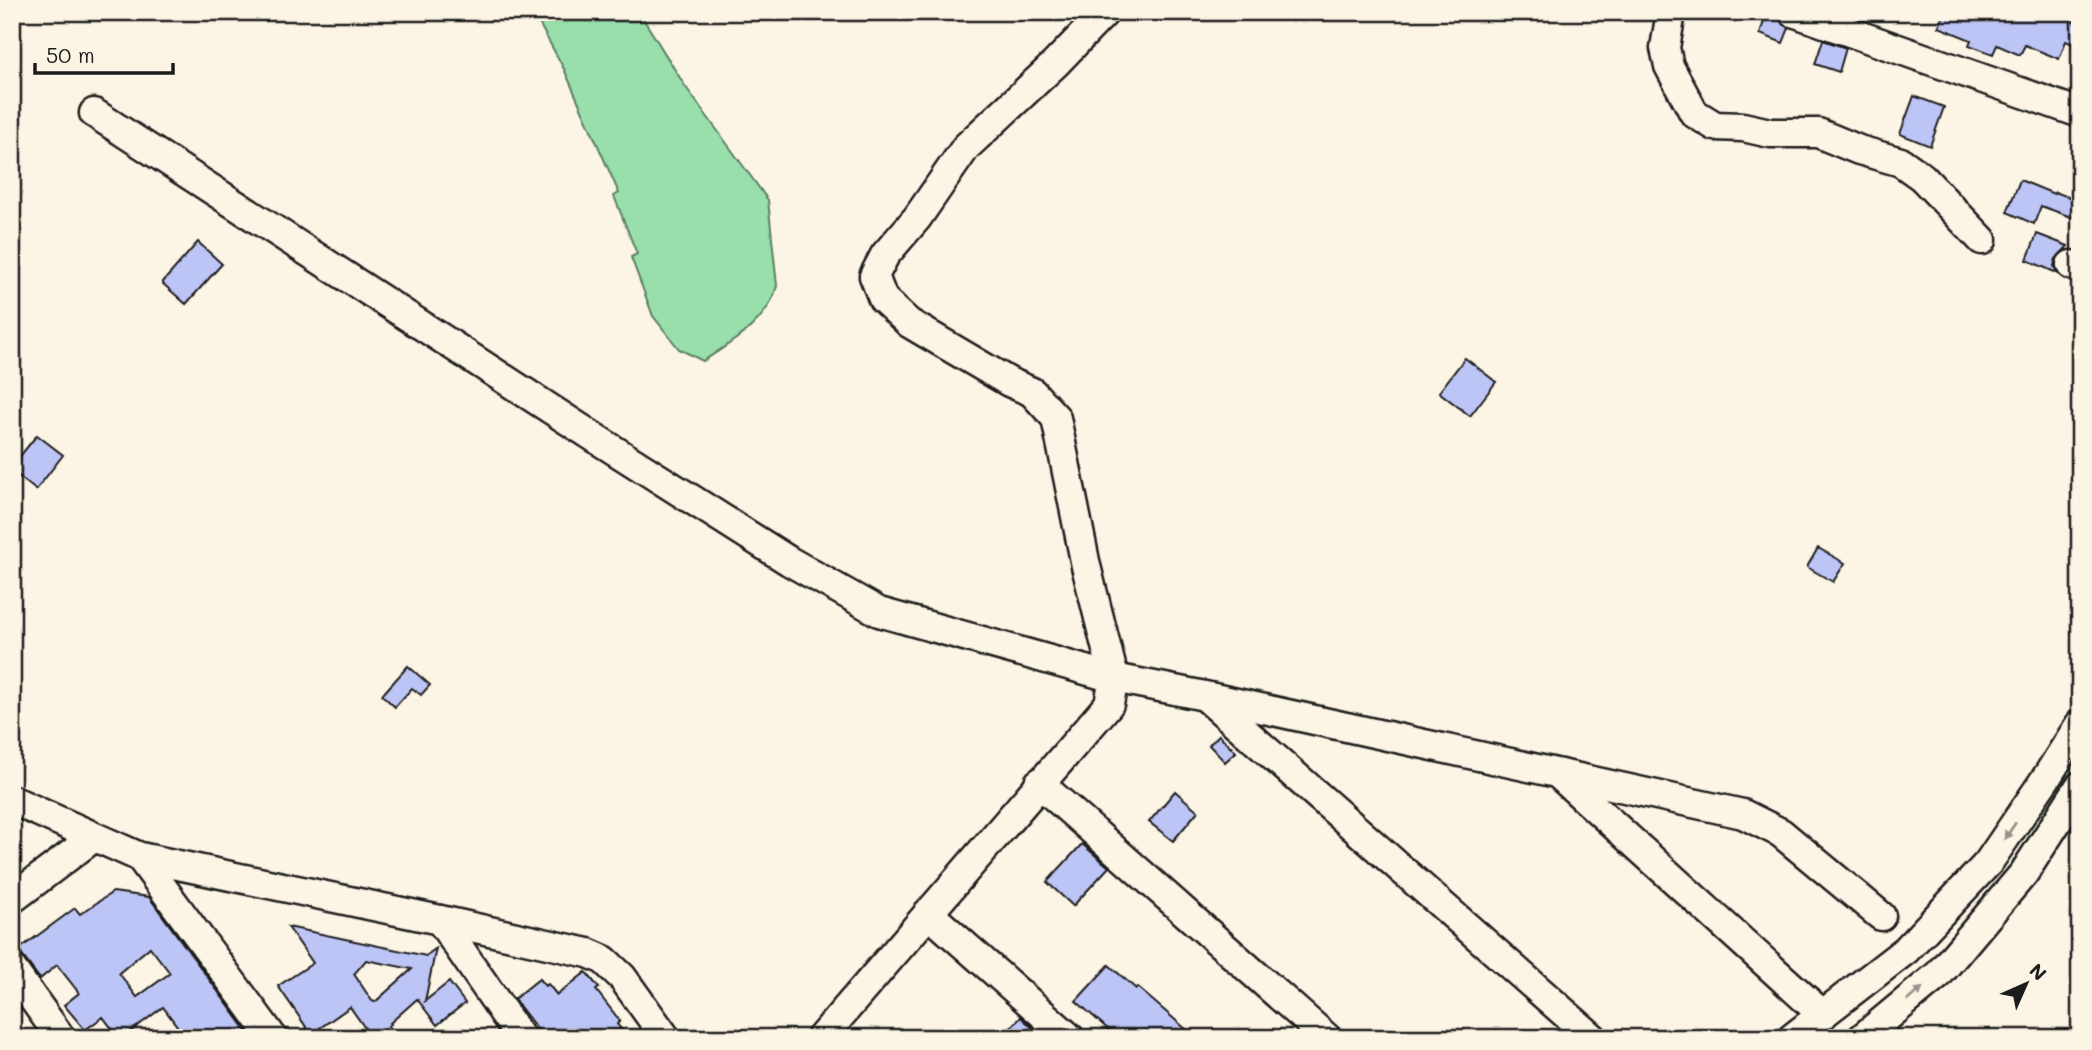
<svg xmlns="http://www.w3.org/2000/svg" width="2092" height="1050" viewBox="0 0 2092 1050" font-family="Mali,sans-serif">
<rect width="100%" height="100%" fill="#fcf5e5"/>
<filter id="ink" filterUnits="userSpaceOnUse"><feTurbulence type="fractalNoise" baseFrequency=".0143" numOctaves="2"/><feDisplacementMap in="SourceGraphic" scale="14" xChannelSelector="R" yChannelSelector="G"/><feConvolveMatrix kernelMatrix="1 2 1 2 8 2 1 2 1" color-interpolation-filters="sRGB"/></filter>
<g filter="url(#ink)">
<path fill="#98dfac" stroke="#5a7e64" stroke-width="2" d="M533,12H639L685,86L768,200L777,286C768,322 732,342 703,361L679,349L653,316L631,257L637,254L614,196L619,193L564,69Z"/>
<g fill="#bdc5f6" stroke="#1c1c1c" stroke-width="2" fill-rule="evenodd">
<path d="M1945,12H2077L2073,22L2080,25V47L2066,41L2059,59L2025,45L2020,55L1997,45L1993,54L1969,45L1971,40L1939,27Z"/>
<path d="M1766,15L1779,19L1789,28L1783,43L1760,34Z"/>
<path d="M1823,40L1846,48L1839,72L1815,64Z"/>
<path d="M1914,96L1944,107L1930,146L1900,134Z"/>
<path d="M2020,180L2054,194L2055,192L2080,201L2074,218L2041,206L2034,224L2007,212Z"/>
<path d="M2037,234L2068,246L2056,259L2054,266L2057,273L2027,260Z"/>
<path d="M198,242L222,264L186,304L162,283Z"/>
<path d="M1465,358L1496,382L1470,416L1439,392Z"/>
<path d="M37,435L63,455L36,490L12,471V466Z"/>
<path d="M1818,548L1845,563L1833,582L1807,567Z"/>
<path d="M408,666L430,685L421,695L412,688L395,707L382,695Z"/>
<path d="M1219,735L1236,752L1225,762L1209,745Z"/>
<path d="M1175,791L1198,811L1173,841L1149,822Z"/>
<path d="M1082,844L1109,867L1073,906L1047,882Z"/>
<path d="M113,892L149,897L252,1038H186L163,1007L122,1038H119L103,1017L85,1030L64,1005L79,993L57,965L40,979L18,950L75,908L80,914ZM150,947L170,973L137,997L119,973Z"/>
<path d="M288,927L426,956L436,948L425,1001L449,982L465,1003L437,1025L417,999L390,1023L391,1024L388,1026L397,1038H372L350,1007L311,1034L278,986L313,963ZM366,960L412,969L375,1002L372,1001L354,974Z"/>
<path d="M1109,965L1136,989L1137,987L1187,1030L1180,1038H1118L1076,1001Z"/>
<path d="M586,972L599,988L596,990L620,1021L617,1024L628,1038H544L514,999L539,979L545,986L548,984L557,995Z"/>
<path d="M1021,1017L1043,1038H1001Z"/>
</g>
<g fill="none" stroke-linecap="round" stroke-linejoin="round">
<defs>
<g id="minor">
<path d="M1671,12L1665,48L1669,66L1694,113L1715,126L1743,127L1770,133H1818L1859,150L1901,162L1922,177L1982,240"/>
<path d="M1793,12L2080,113"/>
<path d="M94,113L603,443L789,561L879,612L1114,678L1205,696L1743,814L1781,833L1881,916"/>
<path d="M2071,265L2080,269"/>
<path d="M1207,698L1593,1038"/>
<path d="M1559,775L1823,1015"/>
<path d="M1039,783L1327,1038"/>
<path d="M12,800L140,857L440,920L588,953L604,960L622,977L666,1038"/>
<path d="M140,857L273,1038"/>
<path d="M12,899L94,837"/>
<path d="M928,913L1070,1038"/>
<path d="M440,920L521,1038"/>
<path d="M12,969L61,1038"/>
<path d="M821,1038L1109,704L1114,678L1086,566L1056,418L1032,392L1009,382L909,323L883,299L874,276L885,255L917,218L966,147L1055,64L1105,12"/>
<path d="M1792,1038L1906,950L1988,863L2048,775L2080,724"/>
<path d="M1862,1038L1938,975L2024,873L2080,786"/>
</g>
</defs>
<use href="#minor" stroke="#1c1c1c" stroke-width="33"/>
<use href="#minor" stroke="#fcf5e5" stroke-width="28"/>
</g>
<defs><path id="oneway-solid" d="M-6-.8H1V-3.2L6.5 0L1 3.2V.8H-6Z" transform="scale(1.75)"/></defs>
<g fill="#97938b">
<use href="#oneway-solid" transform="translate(2010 831) rotate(124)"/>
<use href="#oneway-solid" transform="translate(1915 994) rotate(-40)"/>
</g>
</g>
<rect width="2092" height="1050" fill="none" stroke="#fcf5e5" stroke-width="42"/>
<rect x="21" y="21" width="2050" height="1008" fill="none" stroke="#1c1c1c" stroke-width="2.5" filter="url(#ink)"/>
<g transform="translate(2026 984) rotate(45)" stroke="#fcf5e5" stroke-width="5" paint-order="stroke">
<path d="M0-5L12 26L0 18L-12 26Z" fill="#1c1c1c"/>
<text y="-10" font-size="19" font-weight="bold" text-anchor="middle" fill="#1c1c1c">N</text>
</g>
<path d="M35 63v10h138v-10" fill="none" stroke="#1c1c1c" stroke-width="3.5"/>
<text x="46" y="63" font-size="21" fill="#1c1c1c" stroke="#fcf5e5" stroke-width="5" paint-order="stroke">50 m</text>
</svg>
